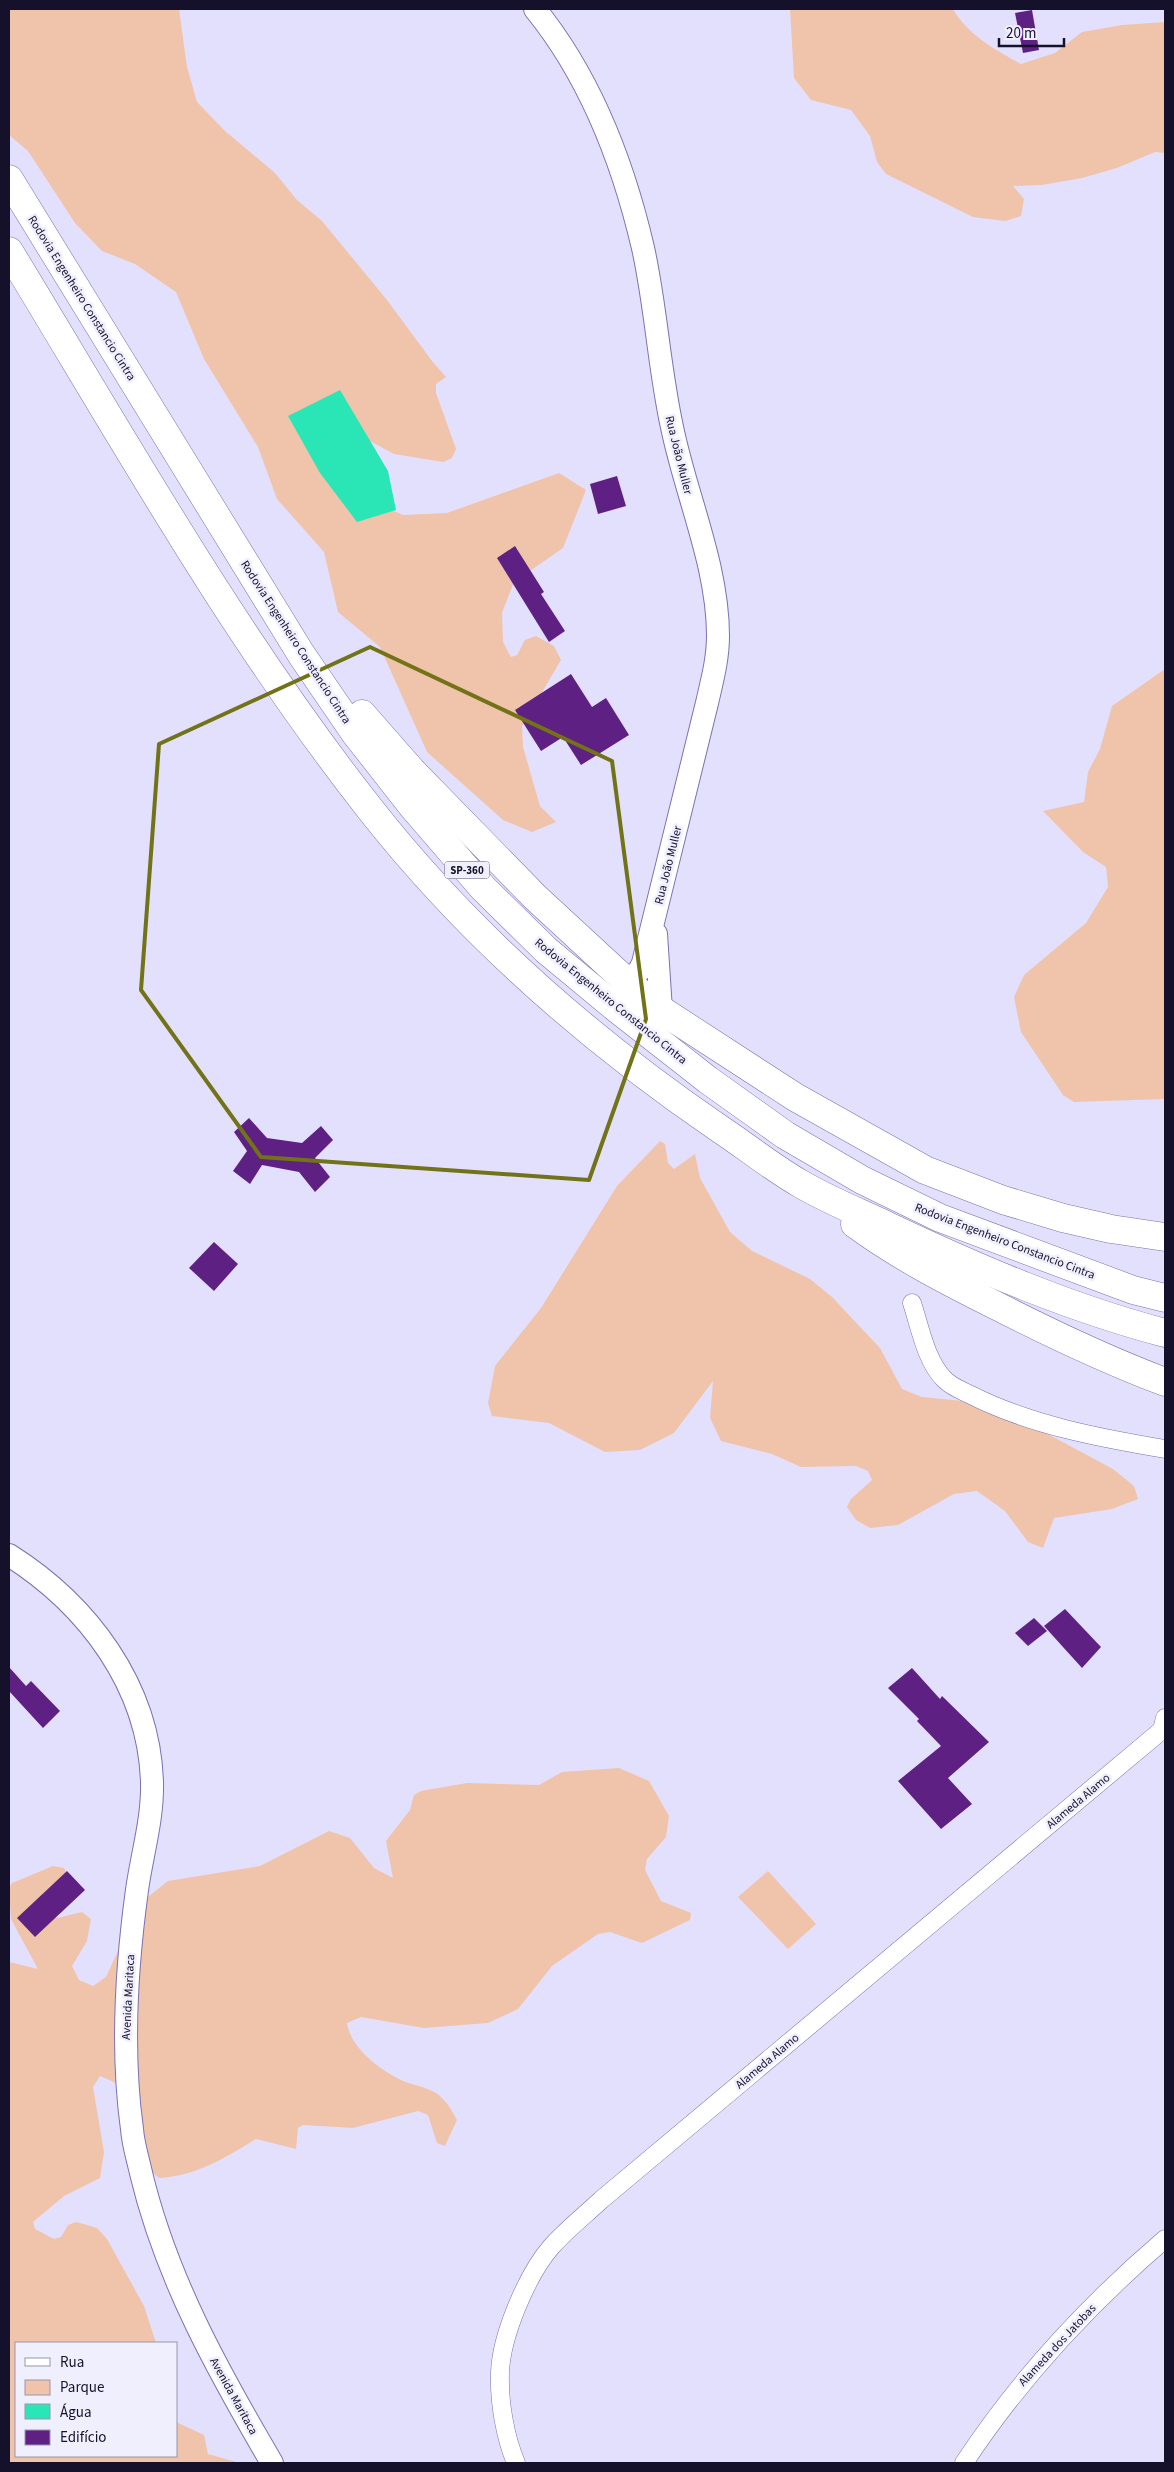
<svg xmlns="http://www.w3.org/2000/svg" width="1174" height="2472" viewBox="0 0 1174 2472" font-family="'Source Sans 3',sans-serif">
<rect width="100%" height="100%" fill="#e3e0fe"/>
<g fill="#f0c3ab">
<path d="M9,9H179L187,67L197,102L225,131L275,173L297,200L322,221L387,300L432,361L446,377L436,384V393L456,449L452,458L443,462L394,454L335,422L381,505L403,515L447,513L559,473L586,490L563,548L514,582L502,613L503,642L511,657L517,655L525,640L536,636L554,646L561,660L522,726L523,747L540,806L556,822L532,832L503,820L427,752L380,647L338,612L324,552L277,499L258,447L204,359L176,292L135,264L102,251L75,223L28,151L9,135Z"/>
<path d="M790,9H953C969,36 994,49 1021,64L1055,53L1082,32L1122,25L1165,22V153L1155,152L1117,168L1082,178L1042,185L1013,186L1024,199L1021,216L1005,221L973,217L886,174L877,162L870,136L851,110L811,100L794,78Z"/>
<path d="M1165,669V1099L1074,1102L1063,1095L1021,1032L1014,997L1024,975L1086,923L1108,887L1106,867L1083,852L1043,811L1084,802L1088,772L1100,749L1112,706Z"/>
<path d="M660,1141L665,1144L668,1163L674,1169L695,1154L700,1178L730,1232L752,1251L810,1279L832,1297L880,1348L902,1389L922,1397L973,1402L1014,1416L1113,1469L1134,1486L1138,1499L1112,1509L1054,1518L1043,1548L1028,1542L1005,1511L977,1491L954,1494L898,1525L870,1528L856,1520L847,1507L851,1499L872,1480L868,1471L856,1466L801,1467L772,1454L721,1441L710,1418L713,1381L674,1433L640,1450L605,1452L549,1423L492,1416L488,1403L495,1366L541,1308L617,1186Z"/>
<path d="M619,1768L649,1781L669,1816L666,1837L647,1859L645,1870L661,1901L691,1913L690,1920L642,1943L610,1932L598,1934L552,1966L518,2009L488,2023L424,2028L361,2017L347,2023C351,2049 380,2070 403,2081C413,2085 426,2087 436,2093C446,2100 451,2109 457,2120L445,2146L437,2143L428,2115L418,2111L353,2128L303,2125L298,2128L296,2149L256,2139C225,2158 196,2176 159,2178L141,2163L124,2093L114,2082L100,2076L93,2087L104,2152L100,2178L64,2196L33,2222L35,2229L54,2239L61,2237L68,2225L76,2222L97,2228L107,2239L144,2306L156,2343H16V2456H176V2422L204,2435L208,2454L240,2463H9V1962L38,1969L11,1919L9,1888L12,1883L53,1866L64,1868L67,1874L47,1914L57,1918L82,1912L91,1919L87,1941L72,1966L79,1980L93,1986L106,1977L140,1903L168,1881L260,1866L329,1831L350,1838L374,1868L393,1878L386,1841L410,1810L414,1795L421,1791L467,1783L539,1785L562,1772Z"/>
<path d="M768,1871L816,1924L788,1949L738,1897Z"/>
</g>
<path fill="#2ae6b6" d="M340,390L388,471L396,510L357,522L320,473L288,416Z"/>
<g fill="#5e2183">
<path d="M1032,10L1039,50L1023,53L1015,13Z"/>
<path d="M617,476L626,506L598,514L590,484Z"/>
<path d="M515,546L544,592L541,594L565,631L549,642L497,558Z"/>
<path d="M571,674L592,707L606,698L629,735L581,765L563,737L541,751L515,710Z"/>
<path d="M249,1118L267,1138L302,1143L321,1126L333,1140L315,1158L330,1177L315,1192L299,1172L262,1165L250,1184L233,1171L247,1151L234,1132Z"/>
<path d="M214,1242L238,1264L214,1291L189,1268Z"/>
<path d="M1065,1609L1101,1647L1082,1668L1044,1626Z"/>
<path d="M1034,1618L1047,1631L1028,1646L1015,1633Z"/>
<path d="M9,1667L26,1686L31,1681L60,1711L43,1728L9,1691Z"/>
<path d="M912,1668L940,1699L942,1696L989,1742L948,1778L972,1804L941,1829L898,1781L941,1746L917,1721L919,1719L888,1688Z"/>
<path d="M67,1871L85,1890L35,1937L17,1918Z"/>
</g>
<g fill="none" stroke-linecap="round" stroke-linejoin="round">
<defs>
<g id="minor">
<path d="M912,1303C920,1327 926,1362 945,1380C952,1387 963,1391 971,1395C1030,1425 1100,1438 1165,1449"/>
<path d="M516,2463C505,2437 499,2402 500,2373C501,2336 527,2275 551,2247C566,2230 585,2215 601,2200L1162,1730L1165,1718"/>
<path d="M964,2463C1020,2378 1088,2305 1165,2239"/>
</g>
<g id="tertiary">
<path d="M535,9C591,78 623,162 643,248C656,306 659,368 672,427C686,496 718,565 718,636C718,659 712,681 707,703L643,963L639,971L626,981"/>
<path d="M656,934L661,1010"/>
<path d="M9,1555C88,1605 149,1686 152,1782C153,1819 142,1854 137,1890C126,1970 121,2050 132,2129C133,2144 138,2159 141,2173C166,2278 218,2371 272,2463"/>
</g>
<g id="motorway">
<path d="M9,179L301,654L355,733L413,807L483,888L546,950L616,1008L708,1080L785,1135L862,1180L940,1218L1133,1290L1165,1298"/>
<path d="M9,251C124,440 233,635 370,809C469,935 588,1039 720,1129C747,1147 773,1168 801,1184C830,1201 861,1213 890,1227C979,1269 1070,1308 1165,1333"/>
<path d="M362,714L412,771L535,897L626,981L661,1010L795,1097L925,1170L1003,1200L1063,1218L1111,1229L1165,1237"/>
<path d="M855,1224C900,1257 949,1282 999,1307C1054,1335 1109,1361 1165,1382"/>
</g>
</defs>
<use href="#minor" stroke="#7b71b3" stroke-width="19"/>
<use href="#tertiary" stroke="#7b71b3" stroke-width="24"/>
<use href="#motorway" stroke="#7b71b3" stroke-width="29"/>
<use href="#minor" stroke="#fff" stroke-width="18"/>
<use href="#tertiary" stroke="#fff" stroke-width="22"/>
<use href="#motorway" stroke="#fff" stroke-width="28"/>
</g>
<path fill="none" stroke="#727217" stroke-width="4" stroke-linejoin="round" d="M370,647L612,761L646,1019L589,1180L261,1157L141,990L159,744Z"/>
<g text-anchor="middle" stroke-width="5" stroke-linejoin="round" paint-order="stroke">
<rect fill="#f0effe" stroke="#57546a" stroke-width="1" x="444.5" y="861.5" width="45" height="17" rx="4"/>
<g font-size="11" font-weight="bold" fill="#16112b">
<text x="467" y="874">SP-360</text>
</g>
<g font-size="12" fill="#16112b" stroke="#f0effe">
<text transform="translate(82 298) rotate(58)" y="4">Rodovia Engenheiro Constancio Cintra</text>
<text transform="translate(679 455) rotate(76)" y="4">Rua João Muller</text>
<text transform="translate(296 642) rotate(57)" y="4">Rodovia Engenheiro Constancio Cintra</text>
<text transform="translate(668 865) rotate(-76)" y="4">Rua João Muller</text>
<text transform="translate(611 1001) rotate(39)" y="4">Rodovia Engenheiro Constancio Cintra</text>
<text transform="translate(1005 1241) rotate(21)" y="4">Rodovia Engenheiro Constancio Cintra</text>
<text transform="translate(1078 1801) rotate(-40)" y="4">Alameda Alamo</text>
<text transform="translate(128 1997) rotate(-87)" y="4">Avenida Maritaca</text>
<text transform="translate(767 2061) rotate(-40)" y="4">Alameda Alamo</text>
<text transform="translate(1057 2345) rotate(-47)" y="4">Alameda dos Jatobas</text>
<text transform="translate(234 2396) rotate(61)" y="4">Avenida Maritaca</text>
</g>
</g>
<rect width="1174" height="2472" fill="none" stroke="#16112b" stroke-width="20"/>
<rect x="15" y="2342" width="162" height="115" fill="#f0effe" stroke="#9996aa"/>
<rect x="25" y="2358" width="25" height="8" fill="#ffffff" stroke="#9996aa"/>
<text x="60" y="2367" font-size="15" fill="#16112b">Rua</text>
<rect x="25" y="2380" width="25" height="15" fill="#f0c3ab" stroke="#9996aa"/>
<text x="60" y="2392" font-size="15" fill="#16112b">Parque</text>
<rect x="25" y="2404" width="25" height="15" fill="#2ae6b6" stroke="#9996aa"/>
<text x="60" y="2417" font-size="15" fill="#16112b">Água</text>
<rect x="25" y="2430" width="25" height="15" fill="#5e2183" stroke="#9996aa"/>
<text x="60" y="2442" font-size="15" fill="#16112b">Edifício</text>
<path d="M999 38v8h65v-8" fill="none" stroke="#16112b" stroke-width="2.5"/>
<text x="1006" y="38" font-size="15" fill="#16112b" stroke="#f0effe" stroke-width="4" paint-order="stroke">20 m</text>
</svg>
